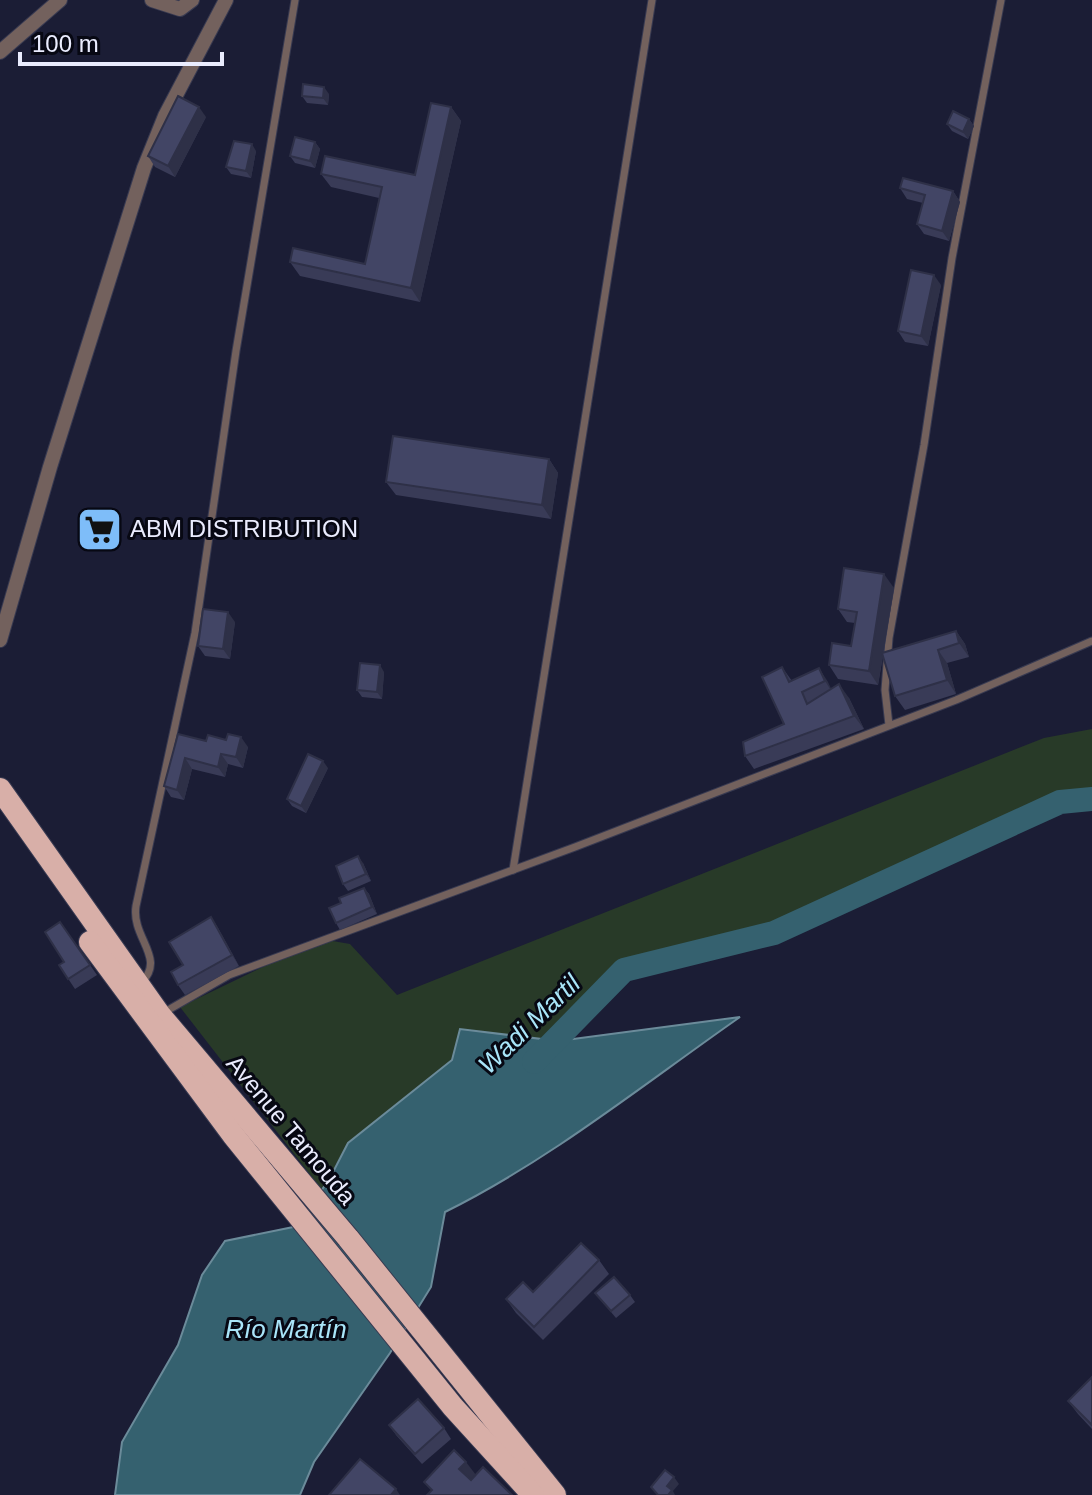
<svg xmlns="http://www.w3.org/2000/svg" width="1092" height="1495" viewBox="0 0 1092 1495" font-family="Arial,sans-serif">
<rect width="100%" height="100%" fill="#1b1d35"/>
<path fill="#283a28" d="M1092,729V799L1059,802L774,933L624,970L557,1041L460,1029L452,1060L348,1143L322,1190L180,1007L321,939L350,944L397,995L1044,738Z"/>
<path fill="#35616f" stroke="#6b8b9a" stroke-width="2" d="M740,1017C644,1084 550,1160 445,1212L431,1287L390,1353L314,1462L300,1495H115L122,1442L178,1345L202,1275L225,1241L298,1226L331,1176L348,1143L452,1060L460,1029L558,1041Z"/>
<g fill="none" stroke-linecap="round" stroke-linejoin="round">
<path stroke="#35616f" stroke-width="24" d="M534,1062L624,970L774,933L1060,802L1092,799"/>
<defs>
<g id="service">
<path d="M889,725L885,690L889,638L924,445L952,258L1001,0"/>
<path d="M513,870L652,0"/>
<path d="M141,983C167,958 131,938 136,906L195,633L236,351L295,0"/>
<path d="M163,1013L229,975L575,847L956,700L1092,641"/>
</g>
<g id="minor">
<path d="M152,0L180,9L192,0"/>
<path d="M0,52L60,0"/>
<path d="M0,640L50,467L144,168L165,116L226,0"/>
</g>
<g id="trunk">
<path d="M0,789L160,1015L348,1238L555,1495"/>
<path d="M90,942L233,1135L453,1407L533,1495"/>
</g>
</defs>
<use href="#service" stroke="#383a51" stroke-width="9"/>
<use href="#minor" stroke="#383a51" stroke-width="16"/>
<use href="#trunk" stroke="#383a51" stroke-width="24"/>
<use href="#service" stroke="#73615d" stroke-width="7"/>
<use href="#minor" stroke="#73615d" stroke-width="14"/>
<use href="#trunk" stroke="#d8afa8" stroke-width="22"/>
</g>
<g fill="#393b57">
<path d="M329,94L328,105L307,103L302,96Z"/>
<path d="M451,107L461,121L420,302L300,276L290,262L365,264L379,198L331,187L321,174L415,175Z"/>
<path d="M206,117L175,177L155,167L148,156Z"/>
<path d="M969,119L974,126L968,139L952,131L947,124Z"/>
<path d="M315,142L320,149L315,168L295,163L290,156Z"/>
<path d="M256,151L251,178L231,174L226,167Z"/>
<path d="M900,188L953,191L960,202L949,241L924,234L917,224L923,203L907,199Z"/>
<path d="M941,285L928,346L905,342L898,331Z"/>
<path d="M549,459L558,473L551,519L396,495L386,482Z"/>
<path d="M894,588L884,652L956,631L965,644L969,657L947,663L956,694L905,710L895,696L883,656L878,685L838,679L829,665L851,646L855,623L847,622L838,609Z"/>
<path d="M235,622L230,659L205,656L198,646Z"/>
<path d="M782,667L792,681L819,668L831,689L849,698L864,729L754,769L745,756L784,724Z"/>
<path d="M384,672L382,699L362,697L357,690Z"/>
<path d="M178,734L206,741L248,747L243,768L228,764L225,777L192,769L184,800L171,797L164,786Z"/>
<path d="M328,768L306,813L292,806L287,799Z"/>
<path d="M363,863L371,881L348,891L343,884Z"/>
<path d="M364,888L369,894L377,914L340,930L336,923L341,903Z"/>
<path d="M211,917L218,928L239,966L185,995L178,985L183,965Z"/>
<path d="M60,922L97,975L75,989L59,965L64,962Z"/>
<path d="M599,1260L609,1274L543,1340L516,1313L506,1299L533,1292Z"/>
<path d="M595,1293L630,1295L635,1302L616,1318Z"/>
<path d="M1092,1377V1429L1078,1414L1068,1401Z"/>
<path d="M389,1425L444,1428L451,1439L422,1464L396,1435Z"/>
</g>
<g fill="#2e3047">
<path d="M324,87L329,94L328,105L323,98Z"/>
<path d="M199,107L206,117L175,177L168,166Z"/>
<path d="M451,107L461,121L420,302L411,288Z"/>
<path d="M969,119L974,126L968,139L963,132Z"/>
<path d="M315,142L320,149L315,168L310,161Z"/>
<path d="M252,144L256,151L251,178L246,171Z"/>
<path d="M953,191L960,202L949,241L942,231Z"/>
<path d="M934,275L941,285L928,346L921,336Z"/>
<path d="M549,459L558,473L551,519L542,505Z"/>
<path d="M884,574L894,588L878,685L869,671Z"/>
<path d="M228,612L235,622L230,659L223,649Z"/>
<path d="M956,631L965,644L969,657L959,643Z"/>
<path d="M938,650L947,663L956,694L947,680Z"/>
<path d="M380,665L384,672L382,699L377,692Z"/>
<path d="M819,668L828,682L834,695L825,681Z"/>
<path d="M839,684L849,698L864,729L854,716Z"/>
<path d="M241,737L248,747L243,768L236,757Z"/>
<path d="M221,754L228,764L225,777L218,767Z"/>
<path d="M185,758L192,769L184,800L177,790Z"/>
<path d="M323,761L328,768L306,813L301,806Z"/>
<path d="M358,856L363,863L371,881L366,874Z"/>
<path d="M364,888L369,894L377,914L372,907Z"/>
<path d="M211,917L218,928L239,966L232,955Z"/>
<path d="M466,1462L476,1475L469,1483L459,1469Z"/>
<path d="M674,1477L679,1484L673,1491L675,1495H668L667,1486Z"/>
<path d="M396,1489L400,1495H391Z"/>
</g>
<g fill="#424565" stroke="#2e3047" stroke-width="2">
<path d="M303,84L324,87L323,98L302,96Z"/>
<path d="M178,96L199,107L168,166L148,156Z"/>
<path d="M431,103L451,107L411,288L290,262L293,248L365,264L382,187L321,174L325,156L415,175Z"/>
<path d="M953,111L969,119L963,132L947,124Z"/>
<path d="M295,137L315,142L310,161L290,156Z"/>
<path d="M234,141L252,144L246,171L226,167Z"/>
<path d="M903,178L953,191L942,231L917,224L925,195L900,188Z"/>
<path d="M911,270L934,275L921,336L898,331Z"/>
<path d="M393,436L549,459L542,505L386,482Z"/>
<path d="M844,568L884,574L869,671L829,665L832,643L851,646L857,612L838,609Z"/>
<path d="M203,609L228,612L223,649L198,646Z"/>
<path d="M956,631L959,643L938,650L947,680L895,696L882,653Z"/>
<path d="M360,663L380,665L377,692L357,690Z"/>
<path d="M782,667L789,682L819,668L825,681L802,692L807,704L839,684L854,716L745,756L743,742L784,724L762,677Z"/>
<path d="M178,734L206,741L208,735L226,740L228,734L241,737L236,757L221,754L218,767L185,758L177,790L164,786Z"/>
<path d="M308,754L323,761L301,806L287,799Z"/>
<path d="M358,856L366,874L343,884L336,866Z"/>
<path d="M364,888L372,907L336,923L329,908L341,903L339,898Z"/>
<path d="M211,917L232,955L178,985L171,972L183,965L169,942Z"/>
<path d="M60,922L90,965L68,979L59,965L64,962L45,932Z"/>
<path d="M581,1243L599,1260L534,1327L506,1299L523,1282L533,1292Z"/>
<path d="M614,1277L630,1295L611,1311L595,1293Z"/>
<path d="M1092,1377V1425L1068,1401Z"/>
<path d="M418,1399L444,1428L415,1454L389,1425Z"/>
<path d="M454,1450L466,1462L459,1469L471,1480L483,1467L512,1495H427L432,1490L424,1482Z"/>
<path d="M360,1459L396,1489L391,1495H329Z"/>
<path d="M665,1470L674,1477L667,1486L672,1490L668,1495H658L651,1487Z"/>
</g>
<defs>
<symbol id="supermarket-square" viewBox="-11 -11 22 22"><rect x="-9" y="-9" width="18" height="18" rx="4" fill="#7ebdf9" stroke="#070813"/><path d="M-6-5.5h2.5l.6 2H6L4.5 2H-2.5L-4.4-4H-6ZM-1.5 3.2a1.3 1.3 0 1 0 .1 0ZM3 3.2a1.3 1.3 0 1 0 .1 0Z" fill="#111"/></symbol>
</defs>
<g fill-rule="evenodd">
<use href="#supermarket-square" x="74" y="504" width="51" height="51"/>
</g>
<g text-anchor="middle" stroke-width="6" stroke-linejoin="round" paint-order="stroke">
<g font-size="24" fill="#eaecfe" stroke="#070813" text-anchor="start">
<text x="130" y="537">ABM DISTRIBUTION</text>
</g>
<g font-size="24" fill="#eaecfe" stroke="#070813">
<text transform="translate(291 1130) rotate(50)" y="8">Avenue Tamouda</text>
</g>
<g font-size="26" font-style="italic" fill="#a9e5f9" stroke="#070813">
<text transform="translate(529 1024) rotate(-44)" y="9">Wadi Martil</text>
<text x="286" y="1338">Río Martín</text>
</g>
</g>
<path d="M20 52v12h202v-12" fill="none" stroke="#eaecfe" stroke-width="4"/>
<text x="32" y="52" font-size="24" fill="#eaecfe" stroke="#070813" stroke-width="6" paint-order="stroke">100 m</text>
</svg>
